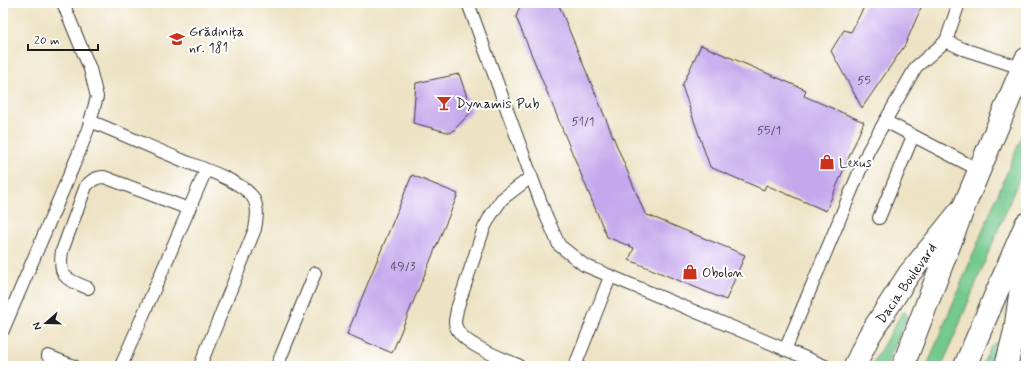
<svg xmlns="http://www.w3.org/2000/svg" width="1029" height="369" viewBox="0 0 1029 369" font-family="Mynerve,sans-serif">
<rect width="100%" height="100%" fill="#fff"/>
<filter id="ink" filterUnits="userSpaceOnUse"><feTurbulence type="fractalNoise" baseFrequency=".025" numOctaves="2"/><feDisplacementMap in="SourceGraphic" scale="8" xChannelSelector="R" yChannelSelector="G"/><feConvolveMatrix kernelMatrix="1 2 1 2 8 2 1 2 1" color-interpolation-filters="sRGB"/></filter>
<filter id="wash" filterUnits="userSpaceOnUse"><feTurbulence type="fractalNoise" baseFrequency=".012" numOctaves="4" result="noise"/><feDisplacementMap in="SourceGraphic" scale="16" xChannelSelector="R" yChannelSelector="G"/><feGaussianBlur stdDeviation="0.9" result="paint"/><feColorMatrix in="noise" values="0 0 0 0 0 0 0 0 0 0 0 0 0 0 0 0 0 1.4 0 .05"/><feComposite in="paint" operator="in"/></filter>
<g filter="url(#wash)">
<rect width="100%" height="100%" fill="#ede2c3"/>
<g fill="#73c98e" stroke="#487255">
<path d="M1026,126V162L942,366H927Z"/>
<path d="M905,312L907,315V317L886,366H871L902,313Z"/>
<path d="M995,343H997L998,346L993,366H982L991,346Z"/>
</g>
<g id="blocks">
<g fill="#c4a7ec">
<path d="M521,3H558L645,214L745,255L726,300L629,260L634,248L607,237L516,17Z"/>
<path d="M866,3H923L905,45L862,108L831,51L844,30L851,32Z"/>
<path d="M701,45L806,90L804,96L864,122L826,211L766,185L764,190L710,167L682,86Z"/>
<path d="M459,74L472,111L451,133L413,123L416,83Z"/>
<path d="M412,175L458,194L392,353L347,334Z"/>
</g>
</g>
</g>
<g filter="url(#ink)">
<use href="#blocks" fill-opacity="0" stroke="#3b3a35" stroke-width="1"/>
<g fill="none" stroke-linecap="round" stroke-linejoin="round">
<defs>
<g id="service">
<path d="M468,3L544,211L559,245L584,265L825,366"/>
<path d="M959,3L946,41L963,49L1022,68"/>
<path d="M90,121C122,134 153,148 184,161C202,168 240,181 252,196C259,206 257,218 255,229L200,366"/>
<path d="M885,121L979,170"/>
<path d="M879,218L913,136"/>
<path d="M88,288C66,279 58,278 62,251L86,186C92,180 96,177 104,177L189,209"/>
<path d="M3,330L78,155L88,129L97,97L90,69L63,3"/>
<path d="M785,350L868,151L916,67L946,41"/>
<path d="M48,356L74,366"/>
<path d="M518,365C502,358 456,343 455,322C455,318 457,313 457,309L484,228L491,215L502,199L531,177"/>
<path d="M121,366L206,170"/>
<path d="M277,366L315,273"/>
<path d="M575,366L610,277"/>
</g>
<g id="minor">
<path d="M855,366L869,336L909,274L961,210"/>
<path d="M1006,366L1015,331L1026,251"/>
</g>
<g id="primary">
<path d="M903,366L965,204L1026,59"/>
<path d="M965,366L1026,224"/>
</g>
</defs>
<use href="#service" stroke="#3b3a35" stroke-width="14"/>
<use href="#minor" stroke="#3b3a35" stroke-width="24"/>
<use href="#primary" stroke="#3b3a35" stroke-width="24"/>
<use href="#service" stroke="#fff" stroke-width="12"/>
<use href="#minor" stroke="#fff" stroke-width="22"/>
<use href="#primary" stroke="#fff" stroke-width="22"/>
</g>
</g>
<defs>
<symbol id="school-bare" viewBox="-9 -9 18 18"><path d="M0-5L7-2L0 1L-7-2ZM-4 1L0 2.5L4 1V4Q0 6-4 4Z" fill="#c8321e" stroke="#fff" stroke-width="2.5" paint-order="stroke"/></symbol>
<symbol id="bar-bare" viewBox="-9 -9 18 18"><path d="M-6-5H6L.8 .8V4.5H3.5V6h-7V4.5H-.8V.8Z" fill="#c8321e" stroke="#fff" stroke-width="2.5" paint-order="stroke"/></symbol>
<symbol id="shop-bare" viewBox="-9 -9 18 18"><path d="M-5-2.5h2.3a2.7 3.5 0 0 1 5.4 0H5L5.5 6h-11ZM-1.5-2.5h3a1.5 2.3 0 0 0-3 0Z" fill="#c8321e" stroke="#fff" stroke-width="2.5" paint-order="stroke"/></symbol>
</defs>
<g fill-rule="evenodd">
<use href="#school-bare" x="166" y="28" width="22" height="22"/>
<use href="#bar-bare" x="433" y="92" width="22" height="22"/>
<use href="#shop-bare" x="816" y="151" width="22" height="22"/>
<use href="#shop-bare" x="679" y="261" width="22" height="22"/>
</g>
<g text-anchor="middle" stroke-width="4" stroke-linejoin="round" paint-order="stroke">
<g font-size="12" fill="#463f50">
<text x="864" y="84">55</text>
<text x="583" y="125">51/1</text>
<text x="769" y="134">55/1</text>
<text x="403" y="270">49/3</text>
</g>
<g font-size="14" fill="#1c1c1c" stroke="#fff" text-anchor="start">
<text x="189" y="36">Grădinița<tspan x="189" dy="16">nr. 181</tspan></text>
<text x="456" y="108">Dynamis Pub</text>
<text x="839" y="167">Lexus</text>
<text x="702" y="277">Obolon</text>
</g>
<g font-size="14" fill="#1c1c1c" stroke="#fff">
<text transform="translate(906 283) rotate(-55)" y="5">Dacia Boulevard</text>
</g>
</g>
<rect width="1029" height="369" fill="none" stroke="#fff" stroke-width="16"/>
<g transform="translate(46 323) rotate(250)" stroke="#ffffff" stroke-width="3" paint-order="stroke">
<path d="M0-3L7 15L0 10L-7 15Z" fill="#1c1c1c"/>
<text y="-6" font-size="11" font-weight="bold" text-anchor="middle" fill="#1c1c1c">N</text>
</g>
<path d="M28 44v6h70v-6" fill="none" stroke="#1c1c1c" stroke-width="2"/>
<text x="34" y="44" font-size="12" fill="#1c1c1c" stroke="#ffffff" stroke-width="3" paint-order="stroke">20 m</text>
</svg>
